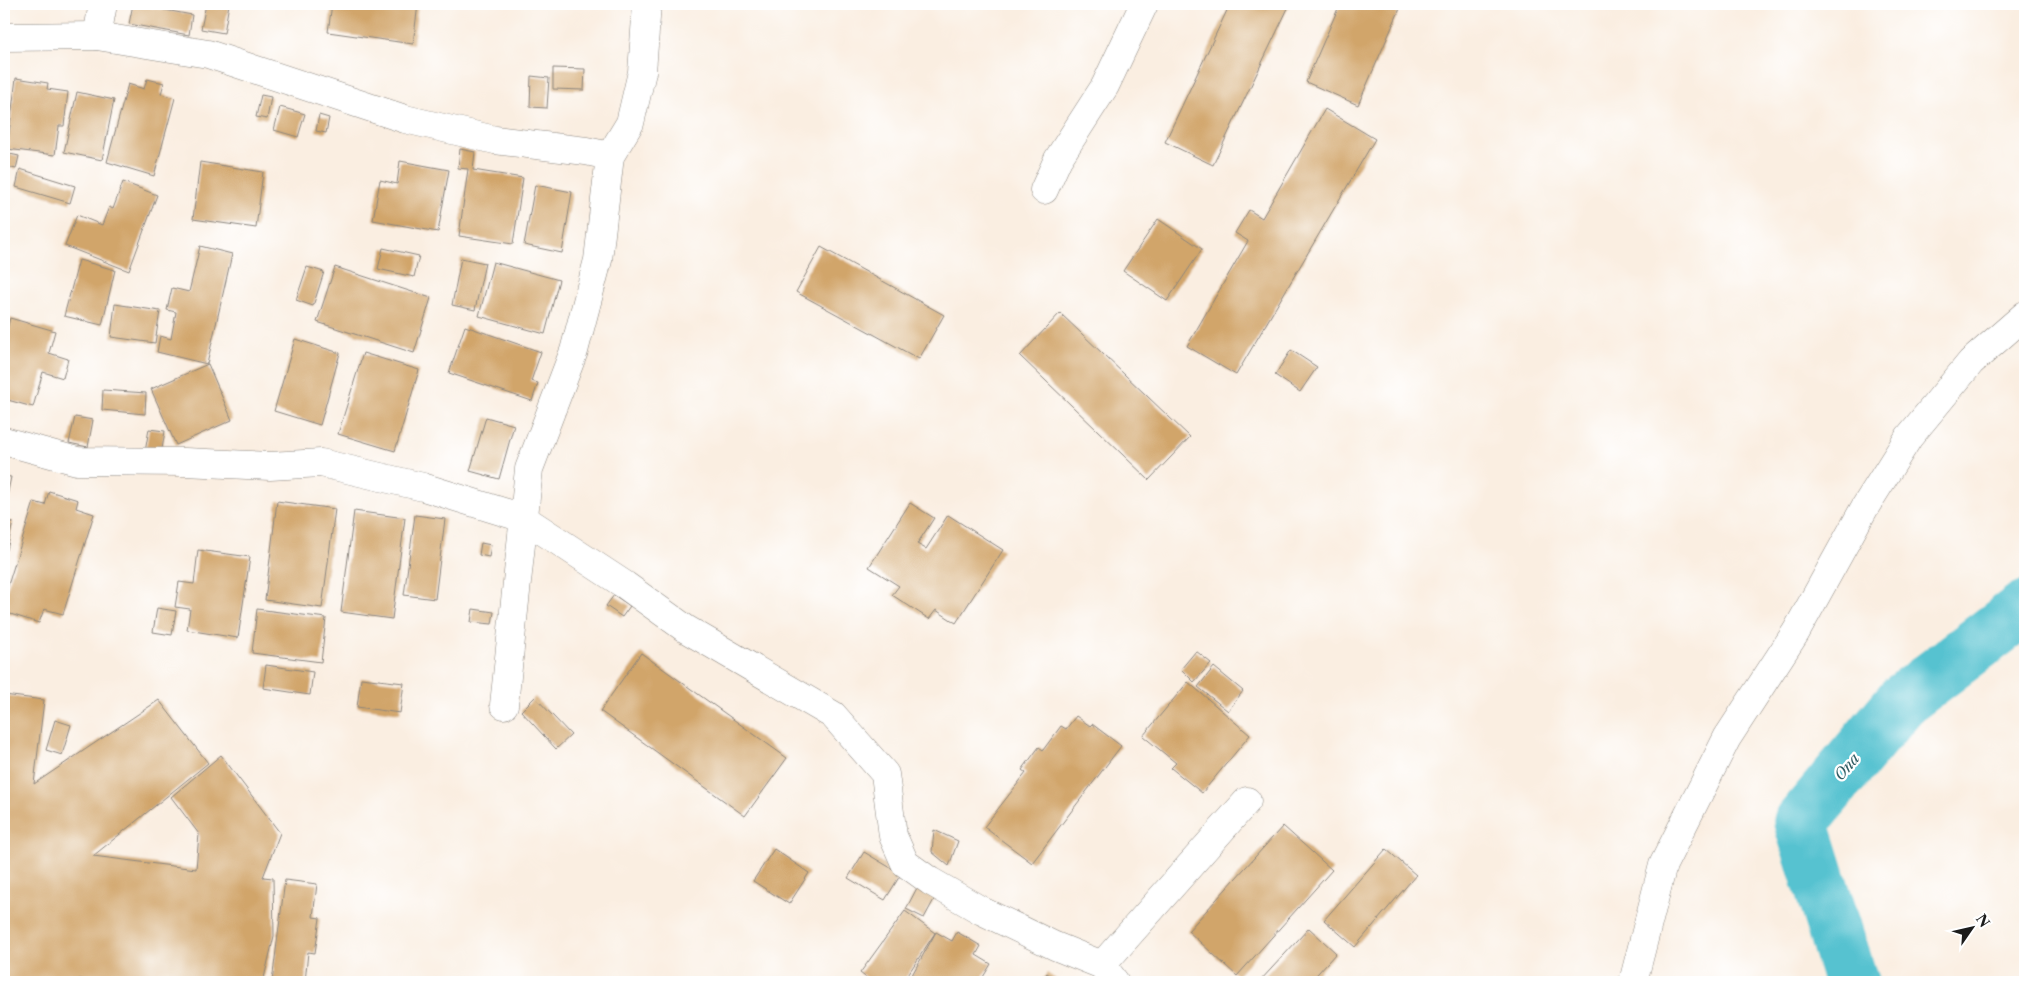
<svg xmlns="http://www.w3.org/2000/svg" width="2029" height="986" viewBox="0 0 2029 986" font-family="'Libre Caslon Text',serif">
<rect width="100%" height="100%" fill="#fff"/>
<filter id="ink" filterUnits="userSpaceOnUse"><feTurbulence type="fractalNoise" baseFrequency=".02" numOctaves="2"/><feDisplacementMap in="SourceGraphic" scale="10" xChannelSelector="R" yChannelSelector="G"/><feConvolveMatrix kernelMatrix="1 2 1 2 8 2 1 2 1" color-interpolation-filters="sRGB"/></filter>
<filter id="wash" filterUnits="userSpaceOnUse"><feTurbulence type="fractalNoise" baseFrequency=".0096" numOctaves="4" result="noise"/><feDisplacementMap in="SourceGraphic" scale="20" xChannelSelector="R" yChannelSelector="G"/><feGaussianBlur stdDeviation="1.12" result="paint"/><feColorMatrix in="noise" values="0 0 0 0 0 0 0 0 0 0 0 0 0 0 0 0 0 1.4 0 .05"/><feComposite in="paint" operator="in"/></filter>
<g filter="url(#wash)">
<rect width="100%" height="100%" fill="#faeee1"/>
<g fill="none" stroke-linecap="round" stroke-linejoin="round">
<path stroke="#56c2d0" stroke-width="55" d="M1851,982L1801,822L1902,701L2025,608"/>
</g>
<g id="blocks">
<g fill="#d1a56b">
<path d="M133,4L192,15L189,35L129,24Z"/>
<path d="M206,4H229L224,33L201,29Z"/>
<path d="M332,4H418L413,44L328,32Z"/>
<path d="M1230,4H1290L1213,165L1165,142Z"/>
<path d="M1340,4H1402L1358,105L1306,82Z"/>
<path d="M553,68L585,69L584,90L553,89Z"/>
<path d="M531,76L549,78L547,108L530,107Z"/>
<path d="M16,78L48,83L47,89L68,92L64,126H59L55,155L7,149Z"/>
<path d="M147,79L164,83L161,94L175,98L154,176L107,162L128,84L144,89Z"/>
<path d="M77,92L114,100L102,160L64,152Z"/>
<path d="M261,95L271,97L267,119L256,117Z"/>
<path d="M280,107L305,114L298,137L274,130Z"/>
<path d="M1325,109L1375,139L1236,375L1187,346L1248,241L1235,233L1249,210L1262,218Z"/>
<path d="M319,115L329,118L326,133L316,131Z"/>
<path d="M460,149L475,152L473,170L523,178L513,244L459,236L468,169L458,168Z"/>
<path d="M10,154L19,156L16,169L7,167Z"/>
<path d="M400,161L449,170L438,232L373,220L380,180L397,184Z"/>
<path d="M200,162L263,172L256,228L193,219Z"/>
<path d="M20,169L75,186L70,203L16,187Z"/>
<path d="M123,182L157,195L129,271L65,246L77,215L102,225L109,207L113,209Z"/>
<path d="M535,185L572,192L562,253L524,245Z"/>
<path d="M1158,219L1202,249L1167,301L1123,271Z"/>
<path d="M200,246L232,254L207,364L157,352L160,336L171,339L176,312L167,310L172,288L189,292Z"/>
<path d="M821,247L944,315L919,359L796,292Z"/>
<path d="M383,248L419,256L414,277L378,269Z"/>
<path d="M461,258L485,263L475,310L452,305Z"/>
<path d="M79,260L115,270L102,325L64,316Z"/>
<path d="M493,262L559,280L545,334L479,316Z"/>
<path d="M307,267L324,272L313,306L296,300Z"/>
<path d="M335,267L431,298L414,353L317,322Z"/>
<path d="M115,304L160,311L155,343L111,337Z"/>
<path d="M1060,313L1190,437L1149,480L1020,356Z"/>
<path d="M10,318L55,331L49,353L68,359L63,378L43,372L33,407L4,399V340Z"/>
<path d="M465,326L541,352L531,381L538,383L532,401L449,373Z"/>
<path d="M295,339L340,353L320,425L274,411Z"/>
<path d="M1291,350L1317,367L1300,392L1275,375Z"/>
<path d="M363,353L419,370L395,451L338,434Z"/>
<path d="M208,364L232,420L176,445L151,389Z"/>
<path d="M103,390L146,393L145,414L102,410Z"/>
<path d="M75,417L93,420L88,447L69,443Z"/>
<path d="M486,417L514,425L499,479L470,471Z"/>
<path d="M149,429L165,431L161,455L145,452Z"/>
<path d="M4,476L11,477L5,506H4Z"/>
<path d="M49,491L78,500L76,508L94,514L63,614L44,609L39,623L4,612V598L34,502L45,505Z"/>
<path d="M277,501L335,509L322,608L265,600Z"/>
<path d="M910,503L934,518L917,544L926,549L948,515L1003,550L956,623L936,610L929,619L892,595L899,586L869,567Z"/>
<path d="M354,511L405,518L392,619L341,612Z"/>
<path d="M415,515L445,519L435,599L404,595Z"/>
<path d="M4,520L13,522L7,550L4,549Z"/>
<path d="M481,543L491,545L489,557L479,555Z"/>
<path d="M198,550L250,557L238,638L187,630L190,609L175,607L179,582L194,584Z"/>
<path d="M614,595L630,606L622,617L606,606Z"/>
<path d="M157,608L176,611L172,635L153,632Z"/>
<path d="M257,609L326,618L321,662L252,653Z"/>
<path d="M473,609L494,612L492,624L471,622Z"/>
<path d="M1196,651L1211,663L1194,682L1181,669Z"/>
<path d="M641,653L787,758L745,816L600,711Z"/>
<path d="M266,665L313,672L310,695L263,688Z"/>
<path d="M1214,667L1243,691L1228,711L1198,687Z"/>
<path d="M361,678L404,683L400,713L357,707Z"/>
<path d="M1188,682L1250,735L1202,793L1171,768L1176,763L1143,736Z"/>
<path d="M4,695L44,700L34,784L159,700L208,763L93,856L196,869L199,834L171,797L221,755L280,833L263,877L273,878L274,936L263,982H108L79,979L82,982H4Z"/>
<path d="M535,697L571,735L556,749L521,711Z"/>
<path d="M1076,716L1090,726L1092,724L1121,746L1032,863L984,827L1026,773L1022,770L1039,747L1043,750L1061,726L1066,729Z"/>
<path d="M55,720L71,725L62,755L46,750Z"/>
<path d="M1283,826L1332,870L1237,976L1188,931Z"/>
<path d="M934,830L958,841L949,866L932,852Z"/>
<path d="M774,849L809,873L789,904L753,881Z"/>
<path d="M1386,849L1416,875L1355,947L1324,920Z"/>
<path d="M864,852L901,874L885,900L848,878Z"/>
<path d="M285,880L317,884L313,917L320,918L315,953L308,952L305,982H272Z"/>
<path d="M918,886L936,896L924,918L906,909Z"/>
<path d="M905,911L935,933L903,982H872L860,973Z"/>
<path d="M1309,928L1336,953L1310,982H1259Z"/>
<path d="M936,932L952,941L957,932L981,946L976,955L991,964L980,982H908Z"/>
<path d="M1047,973L1060,982H1040Z"/>
</g>
</g>
</g>
<g filter="url(#ink)">
<use href="#blocks" fill-opacity="0" stroke="#8b857e" stroke-width="1"/>
<g fill="none" stroke-linecap="round" stroke-linejoin="round">
<defs>
<g id="minor">
<path d="M97,36L103,4"/>
<path d="M4,37L97,36L208,54L405,119L495,140L586,151L610,156"/>
<path d="M1044,190L1058,159L1105,86L1144,4"/>
<path d="M4,441L77,461L185,462L270,466L321,463L423,487L523,518L625,585L686,629L833,715L885,774L893,836L905,863L930,881L982,911L1055,946L1102,965L1115,982"/>
<path d="M504,705L529,469L574,351L598,260L610,156L630,123L642,72L647,4"/>
<path d="M1102,965L1247,801"/>
<path d="M1633,982L1663,865L1727,738L1796,632L1865,507L1909,437L1971,362L2025,315"/>
</g>
</defs>
<use href="#minor" stroke="#8b857e" stroke-width="29"/>
<use href="#minor" stroke="#fff" stroke-width="28"/>
</g>
</g>
<g text-anchor="middle" stroke-width="4.5" stroke-linejoin="round" paint-order="stroke">
<g font-size="15" font-style="italic" fill="#335e64" stroke="#fff">
<text transform="translate(1847 767) rotate(-50)" y="5">Ona</text>
</g>
</g>
<rect width="2029" height="986" fill="none" stroke="#fff" stroke-width="20"/>
<g transform="translate(1972 928) rotate(56)" stroke="#ffffff" stroke-width="4" paint-order="stroke">
<path d="M0-4L9 19L0 12L-9 19Z" fill="#1c1c1c"/>
<text y="-8" font-size="14" font-weight="bold" text-anchor="middle" fill="#1c1c1c">N</text>
</g>
</svg>
